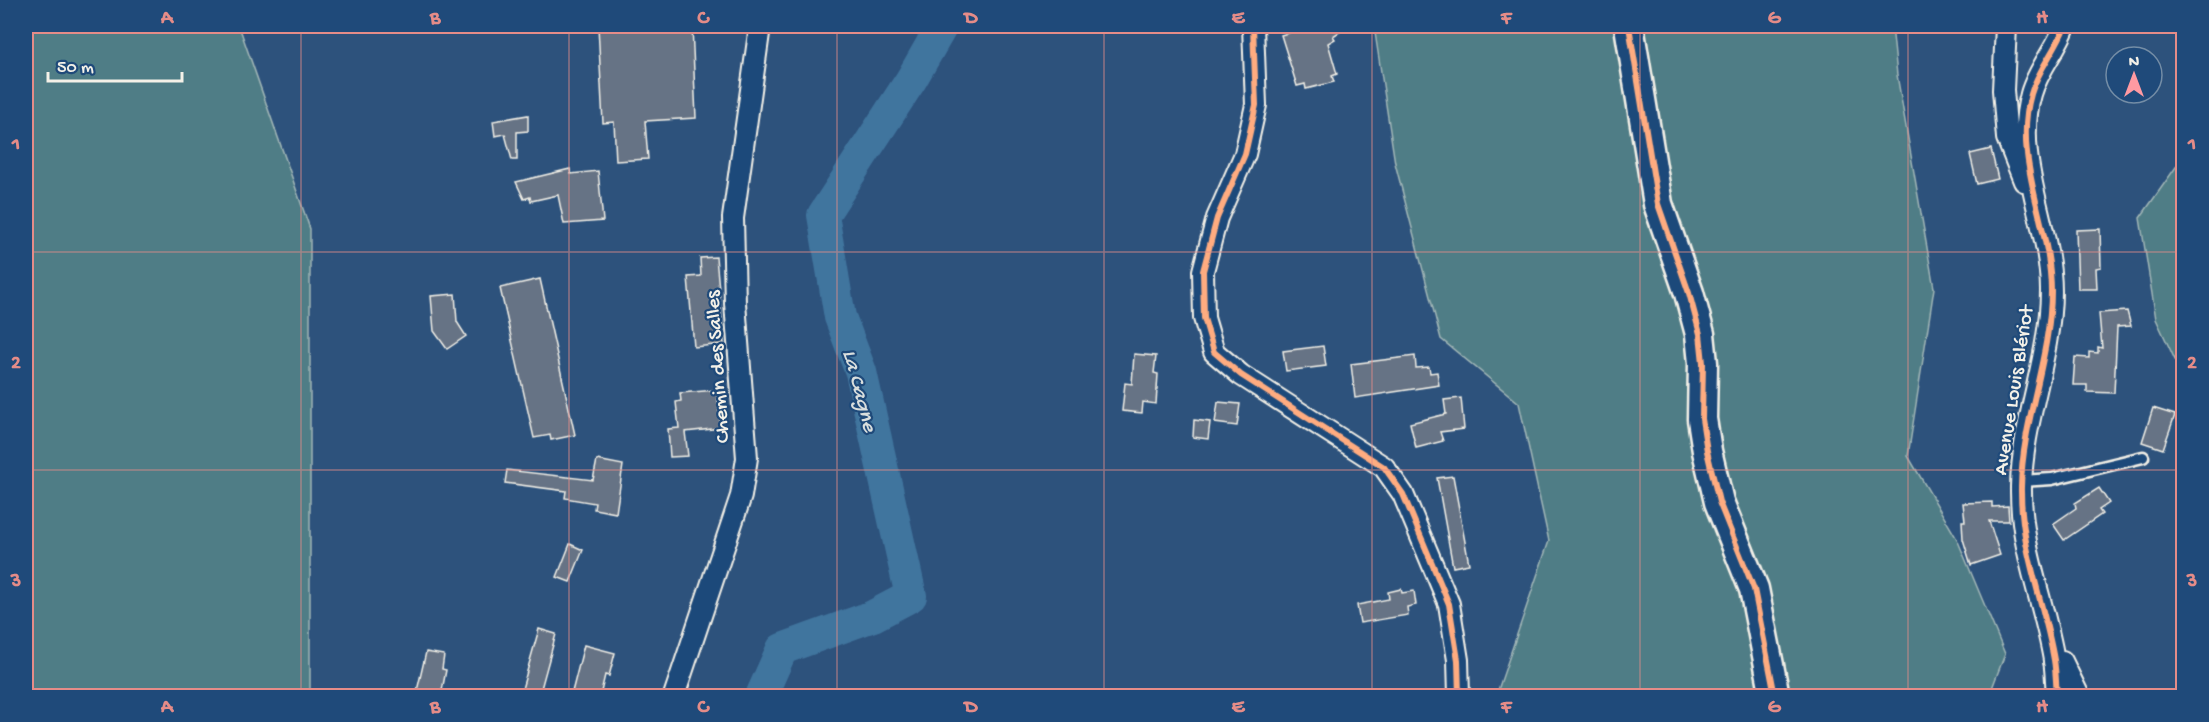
<svg xmlns="http://www.w3.org/2000/svg" width="2209" height="722" viewBox="0 0 2209 722" font-family="'Gochi Hand',sans-serif">
<rect width="100%" height="100%" fill="#2d527c"/>
<filter id="ink" filterUnits="userSpaceOnUse"><feTurbulence type="fractalNoise" baseFrequency=".0167" numOctaves="2"/><feDisplacementMap in="SourceGraphic" scale="12" xChannelSelector="R" yChannelSelector="G"/><feConvolveMatrix kernelMatrix="1 2 1 2 8 2 1 2 1" color-interpolation-filters="sRGB"/></filter>
<g filter="url(#ink)">
<g fill="#507d86" stroke="#a2b7b7" stroke-width="1.5">
<path d="M26,26H239L310,229V696H26Z"/>
<path d="M1374,26H1892L1897,75L1934,288L1908,456L1957,539L2005,654L1989,696H1496L1549,541L1519,403L1441,339L1395,163Z"/>
<path d="M2183,157H2184L2183,377L2156,319L2140,218Z"/>
<path d="M2183,547L2184,696H2180V563Z"/>
</g>
<g fill="none" stroke-linecap="round" stroke-linejoin="round">
<path stroke="#41759e" stroke-width="32" d="M761,696L782,649L873,616L911,596L861,372L840,317L823,215L911,80L942,26"/>
</g>
<g fill="#667385" stroke="#f4f1e8" stroke-width="1.5">
<path d="M598,26H692L696,118L645,121L648,159L616,161L614,122L603,123Z"/>
<path d="M1312,26H1349L1333,36L1335,39L1328,43L1337,74L1332,76L1334,82L1306,89L1305,84L1297,86L1281,35Z"/>
<path d="M528,115V131L517,132V160H512L505,134L495,136L493,121Z"/>
<path d="M1991,149L1998,179L1977,184L1970,154Z"/>
<path d="M570,169L571,174L598,171L603,221L564,224L558,195L531,201L530,197L524,199L516,182Z"/>
<path d="M2100,229L2101,267L2096,268L2097,289H2078L2076,230Z"/>
<path d="M716,257L724,344L694,347L688,277L701,276L700,258Z"/>
<path d="M540,279L575,435L551,440L550,435L534,438L500,288Z"/>
<path d="M455,294L457,322L466,336L447,349L434,331L431,296Z"/>
<path d="M2127,311L2131,326L2117,327L2114,393L2087,392V385H2073L2075,357L2089,358V352L2098,353V347L2102,348L2099,313Z"/>
<path d="M1323,346L1326,366L1286,371L1283,351Z"/>
<path d="M1134,354L1156,356L1154,373L1158,374L1156,404L1143,402L1142,413L1122,411L1125,383L1132,384Z"/>
<path d="M1415,356L1416,368L1429,367L1430,373L1437,372L1439,385L1355,398L1351,364Z"/>
<path d="M717,390L721,428L685,432L688,456L670,457L668,429L679,428L676,402L681,401L680,393Z"/>
<path d="M1461,398L1464,429L1440,432L1443,441L1416,448L1410,423L1446,414L1444,400Z"/>
<path d="M1218,402L1240,404L1237,426L1215,423Z"/>
<path d="M2153,408L2175,415L2163,449L2142,442Z"/>
<path d="M1194,420L1210,422L1208,439L1193,437Z"/>
<path d="M597,460L623,465L616,513L594,509L595,503L565,498L566,491L505,483L507,470L593,480Z"/>
<path d="M1453,476L1469,564L1453,567L1437,478Z"/>
<path d="M2099,488L2109,503L2099,510L2102,514L2064,540L2053,524L2076,508L2075,503Z"/>
<path d="M1992,502V507L2008,506L2009,521H1989L2000,555L1971,565L1963,539L1962,521H1965L1963,503Z"/>
<path d="M570,544L583,550L570,582L557,577Z"/>
<path d="M1401,589L1402,593L1414,591L1416,605L1407,607L1408,615L1360,623L1357,605L1389,599L1388,592Z"/>
<path d="M539,629L556,634L539,696H520Z"/>
<path d="M584,645L615,653L609,676L605,675L600,696H571Z"/>
<path d="M426,652L444,655L442,669L446,670L441,696H421L422,692L417,691Z"/>
</g>
<g fill="none" stroke-linecap="round" stroke-linejoin="round">
<defs>
<path id="lane" d="M2022,481L2052,479L2143,457"/>
<g id="street">
<path d="M1253,26L1256,105L1245,154L1217,218L1203,271L1204,318L1214,352L1241,375L1384,467L1403,494L1449,604L1458,660L1459,696"/>
<path d="M2006,26L2003,90L2007,138L2024,181"/>
<path d="M2054,661H2062L2079,696"/>
<path d="M674,696L741,496L747,458L735,303L733,218L760,26"/>
<path d="M2057,696C2056,685 2056,672 2054,660C2044,601 2020,549 2021,487C2022,421 2051,357 2051,291C2051,225 2012,160 2031,94C2038,69 2056,50 2065,26"/>
</g>
<path id="secondary" d="M1629,26L1658,204L1689,293L1700,334L1703,363L1702,419L1707,451L1719,502L1754,589L1775,696"/>
</defs>
<use href="#lane" stroke="#f4f1e8" stroke-width="15"/>
<use href="#street" stroke="#f4f1e8" stroke-width="24"/>
<use href="#secondary" stroke="#f4f1e8" stroke-width="33"/>
<use href="#lane" stroke="#1f4a7a" stroke-width="10"/>
<use href="#street" stroke="#1f4a7a" stroke-width="20"/>
<use href="#secondary" stroke="#1f4a7a" stroke-width="28"/>
<defs>
<g id="cycleway">
<path d="M1253,26L1256,105L1245,154L1217,218L1203,271L1204,318L1214,352L1241,375L1384,467L1403,494L1449,604L1458,660L1459,696"/>
<path d="M1629,26L1658,204L1689,293L1700,334L1703,363L1702,419L1707,451L1719,502L1754,589L1775,696"/>
<path d="M2057,696C2056,685 2056,672 2054,660C2044,601 2020,549 2021,487C2022,421 2051,357 2051,291C2051,225 2012,160 2031,94C2038,69 2056,50 2065,26"/>
</g>
</defs>
<use href="#cycleway" stroke="#1f4a7a" stroke-width="10"/>
<use href="#cycleway" stroke="#ffac80" stroke-width="6"/>
</g>
</g>
<path fill="none" stroke="#e58c88" stroke-width="1.5" stroke-opacity="0.55" d="M301,26V696M569,26V696M837,26V696M1104,26V696M1372,26V696M1640,26V696M1908,26V696M26,252H2184M26,470H2184"/>
<g text-anchor="middle" stroke-width="4.5" stroke-linejoin="round" paint-order="stroke">
<g font-size="21" fill="#f4f1e8" stroke="#1f4a7a">
<text transform="translate(716 367) rotate(-94)" y="7">Chemin des Salles</text>
<text transform="translate(2012 390) rotate(-81)" y="7">Avenue Louis Blériot</text>
</g>
<g font-size="22" font-style="italic" fill="#d9dedd" stroke="#1f4a7a">
<text transform="translate(862 390) rotate(75)" y="8">La Cagne</text>
</g>
</g>
<rect width="2209" height="722" fill="none" stroke="#1f4a7a" stroke-width="66"/>
<g transform="translate(2134 75)"><circle r="28" fill="#1f4a7a" stroke="#748da6" stroke-width="1.5"/>
<path d="M0-4.5L10 22L0 15L-10 22Z" fill="#ff9aa2"/>
<text y="-9" font-size="16" font-weight="bold" text-anchor="middle" fill="#f4f1e8">N</text>
</g>
<path d="M48 72v9h134v-9" fill="none" stroke="#f4f1e8" stroke-width="3"/>
<text x="57" y="72" font-size="18" fill="#f4f1e8" stroke="#1f4a7a" stroke-width="4.5" paint-order="stroke">50 m</text>
<rect x="33" y="33" width="2143" height="656" fill="none" stroke="#e58c88" stroke-width="2"/>
<g font-size="20" text-anchor="middle" font-weight="bold" fill="#e58c88">
<text x="167" y="23">A</text>
<text x="435" y="23">B</text>
<text x="703" y="23">C</text>
<text x="971" y="23">D</text>
<text x="1238" y="23">E</text>
<text x="1506" y="23">F</text>
<text x="1774" y="23">G</text>
<text x="2042" y="23">H</text>
<text x="16" y="149">1</text>
<text x="2192" y="149">1</text>
<text x="16" y="368">2</text>
<text x="2192" y="368">2</text>
<text x="16" y="586">3</text>
<text x="2192" y="586">3</text>
<text x="167" y="712">A</text>
<text x="435" y="712">B</text>
<text x="703" y="712">C</text>
<text x="971" y="712">D</text>
<text x="1238" y="712">E</text>
<text x="1506" y="712">F</text>
<text x="1774" y="712">G</text>
<text x="2042" y="712">H</text>
</g>
</svg>
